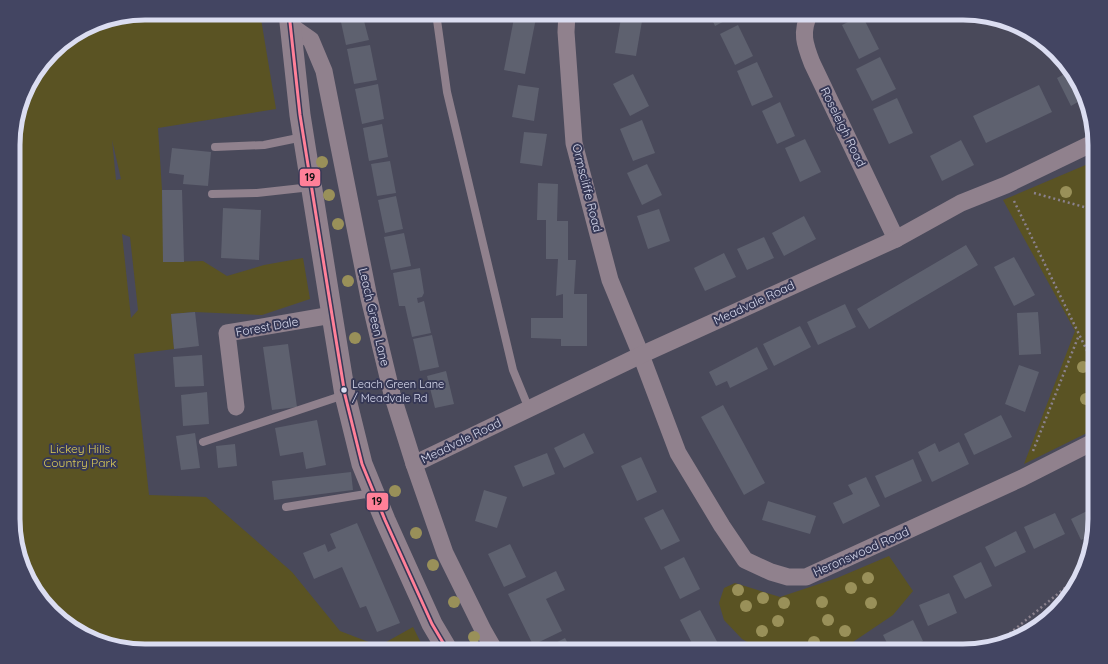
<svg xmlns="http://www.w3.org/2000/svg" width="1108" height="664" viewBox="0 0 1108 664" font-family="Quicksand,sans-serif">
<rect width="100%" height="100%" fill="#49495a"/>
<g fill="#5a5323" fill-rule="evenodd">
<path d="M145,13H260L276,109L158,128L162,190L164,262L203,261L227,276L264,265L303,258L310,299L262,315L195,312L171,314L174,349L134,354L149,495L206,497L292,572L340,631L379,646L413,627L425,651H145L79,633L35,592L14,536V128L27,86L58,46L95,23ZM112,140L121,179L116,180ZM122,234L130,237L138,310L131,318Z"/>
<path d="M1095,161V429L1024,464L1075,331L1003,200Z"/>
<path d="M889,556L913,591L893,615L847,646L836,651H763L742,639L724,620L719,603L724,588L735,583L780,597L837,578Z"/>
</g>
<g fill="#5e616f">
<path d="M339,13H368L369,20L364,21L369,40L346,45Z"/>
<path d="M515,13H537L525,74L504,70Z"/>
<path d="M709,13H735L736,15L715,26Z"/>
<path d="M862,15L879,49L859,59L842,25Z"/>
<path d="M621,18L642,21L636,56L615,53Z"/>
<path d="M738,25L753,56L735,65L720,34Z"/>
<path d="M370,45L377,80L354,84L347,49Z"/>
<path d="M880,57L896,89L872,101L856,69Z"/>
<path d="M757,62L773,97L752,106L737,71Z"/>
<path d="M1070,71L1077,79L1083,99L1071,106L1057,78Z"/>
<path d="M633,74L649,106L630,116L613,84Z"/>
<path d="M378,84L384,119L362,124L355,89Z"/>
<path d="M518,85L539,88L534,121L512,117Z"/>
<path d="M1039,85L1052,112L986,143L973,116Z"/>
<path d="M897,98L913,133L889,144L873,109Z"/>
<path d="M780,102L795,136L777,144L762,111Z"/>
<path d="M642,120L655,153L633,161L620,129Z"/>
<path d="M382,124L388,157L369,161L363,128Z"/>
<path d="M524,132L547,134L542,166L520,163Z"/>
<path d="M805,139L821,172L800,182L785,148Z"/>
<path d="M961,140L974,165L942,181L930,156Z"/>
<path d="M172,148L211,152L208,186L183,184L184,175L169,173Z"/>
<path d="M390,161L396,193L377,196L371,164Z"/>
<path d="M647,164L662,195L642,205L627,173Z"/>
<path d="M538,183L558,184L557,221H568V260H576L574,294H587V346H561V339L531,338V318H563V294L556,296L558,259H546V220H537Z"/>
<path d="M162,190H182L184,262H163Z"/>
<path d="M396,196L403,229L385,233L378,200Z"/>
<path d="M223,208L261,210L259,260L221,258Z"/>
<path d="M659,209L670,241L648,249L637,216Z"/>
<path d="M804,216L816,239L784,256L772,233Z"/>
<path d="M404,233L411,266L391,270L384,237Z"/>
<path d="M764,237L774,258L747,270L737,249Z"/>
<path d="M966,245L978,265L869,329L857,309Z"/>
<path d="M724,253L736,277L705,291L694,268Z"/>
<path d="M1014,257L1035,295L1014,306L994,267Z"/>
<path d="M420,268L424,293L422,297L417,298L418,303L424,301L431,333L412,337L405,306H399L393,273Z"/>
<path d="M845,304L856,327L818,345L807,322Z"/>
<path d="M195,312L199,346L174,349L171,314Z"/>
<path d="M1038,312L1041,354L1019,355L1017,313Z"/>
<path d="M800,326L811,347L774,366L763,344Z"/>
<path d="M432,335L439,367L420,371L413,339Z"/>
<path d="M288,344L297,407L272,410L263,347Z"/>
<path d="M757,347L768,369L730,388L727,381L716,386L709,372Z"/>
<path d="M202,355L204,386L175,387L173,357Z"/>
<path d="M1019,365L1039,372L1025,412L1005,404Z"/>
<path d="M446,371L454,404L435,408L427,376Z"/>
<path d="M207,392L209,424L183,426L181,395Z"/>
<path d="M723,405L765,483L744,495L701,417Z"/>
<path d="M1001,415L1012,437L974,455L964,434Z"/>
<path d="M317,420L326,465L306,469L303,452L280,456L275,428Z"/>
<path d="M195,433L200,468L181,470L176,436Z"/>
<path d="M584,433L594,453L564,468L554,448Z"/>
<path d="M959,442L969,464L932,482L918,452L935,443L939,452Z"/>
<path d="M235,444L237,466L218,468L216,446Z"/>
<path d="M547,453L555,474L523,487L514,466Z"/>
<path d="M641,457L657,492L637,501L621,466Z"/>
<path d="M913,459L922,481L885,498L875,476Z"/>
<path d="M351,472L353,490L274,500L272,481Z"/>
<path d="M866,477L880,506L843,524L833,503L853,494L848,485Z"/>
<path d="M484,490L507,497L497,528L475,521Z"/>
<path d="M768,501L816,516L810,534L762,520Z"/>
<path d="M1095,507V528L1093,534L1081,540L1071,519Z"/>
<path d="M663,509L680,541L661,550L644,518Z"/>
<path d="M1055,513L1065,534L1034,549L1024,527Z"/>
<path d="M357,523L400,623L377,632L366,606L360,608L342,567L314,579L303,553L325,544L328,552L336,548L330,534Z"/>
<path d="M1016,531L1026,552L995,567L985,547Z"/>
<path d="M510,544L526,577L504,587L488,554Z"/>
<path d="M684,557L700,589L680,599L664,567Z"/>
<path d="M981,562L992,586L965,599L953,576Z"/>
<path d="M556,571L565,590L546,599L562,631L533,645L508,594Z"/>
<path d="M949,593L957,613L928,626L919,605Z"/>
<path d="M700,610L720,647L713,651H696L680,620Z"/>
<path d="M913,620L923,641L903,651H891L883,635Z"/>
<path d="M565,638L572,651H542V650Z"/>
</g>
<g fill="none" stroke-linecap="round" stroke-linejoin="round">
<g stroke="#8b828e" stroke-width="2.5" stroke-dasharray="2 3" stroke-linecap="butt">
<path d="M1034,193L1095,210"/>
<path d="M1014,201L1095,367"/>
<path d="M1033,451L1079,335"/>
<path d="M998,643L1071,583H1078"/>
</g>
<g stroke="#90818d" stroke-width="8">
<path d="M437,20L447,92L513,370L529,409"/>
<path d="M215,147L264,145L303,137"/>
<path d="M212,194L257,193L311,187"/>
<path d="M203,442L344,395"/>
<path d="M286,507L372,493"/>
</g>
<g stroke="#90818d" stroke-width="17">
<path d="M567,13L566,32L574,143L610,280L641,355L678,453L722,526L745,560L771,572L788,577H806L1022,478L1095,441"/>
<path d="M810,13C800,32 805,45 812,63L896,239"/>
<path d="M291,26L311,40L324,71L369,298L392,394L414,464L445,553L483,630L495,651"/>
<path d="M236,407L227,333L332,315"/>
<path d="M414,464L641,355L896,239L961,203L1006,185L1095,142"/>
</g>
<path stroke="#90818d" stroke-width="21" d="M289,13L300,115L332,315L345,395L362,464L385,520L432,624L448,651"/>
<defs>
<path id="bus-1" d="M289,13L300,115L332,315L345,395L362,464L385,520L432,624L448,651"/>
</defs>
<use href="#bus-1" stroke="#363856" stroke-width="6"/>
<use href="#bus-1" stroke="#ff8098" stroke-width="3"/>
</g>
<g fill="#999059">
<circle cx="322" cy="162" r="6"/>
<circle cx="1066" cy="192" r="6"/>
<circle cx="329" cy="195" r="6"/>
<circle cx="338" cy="224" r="6"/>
<circle cx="348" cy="281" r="6"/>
<circle cx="355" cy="338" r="6"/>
<circle cx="1083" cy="367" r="6"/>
<circle cx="1086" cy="399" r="6"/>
<circle cx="395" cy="491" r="6"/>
<circle cx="416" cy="533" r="6"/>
<circle cx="433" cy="565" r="6"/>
<circle cx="868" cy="578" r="6"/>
<circle cx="851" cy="588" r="6"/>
<circle cx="738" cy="590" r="6"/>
<circle cx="763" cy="598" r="6"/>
<circle cx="454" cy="602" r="6"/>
<circle cx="822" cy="602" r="6"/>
<circle cx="784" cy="603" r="6"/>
<circle cx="871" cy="603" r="6"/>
<circle cx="746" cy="606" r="6"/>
<circle cx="828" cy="620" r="6"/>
<circle cx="778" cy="621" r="6"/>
<circle cx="762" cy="631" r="6"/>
<circle cx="845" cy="631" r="6"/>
<circle cx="474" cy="637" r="6"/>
<circle cx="814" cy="642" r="6"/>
</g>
<circle fill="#dbddf1" stroke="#363856" stroke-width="1.5" cx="344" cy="390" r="3.5"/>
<g text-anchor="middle" stroke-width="4" stroke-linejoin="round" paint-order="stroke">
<g font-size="11" fill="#dbddf1" stroke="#363856" text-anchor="start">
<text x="352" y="388">Leach Green Lane<tspan x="352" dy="14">/ Meadvale Rd</tspan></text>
</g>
<g font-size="12" fill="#dbddf1" stroke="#363856">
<text transform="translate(843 127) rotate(64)" y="4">Roseleigh Road</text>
<text transform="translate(587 188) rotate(76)" y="4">Ormscliffe Road</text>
<text transform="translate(754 303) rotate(-25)" y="4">Meadvale Road</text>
<text transform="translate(374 317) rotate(77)" y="4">Leach Green Lane</text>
<text transform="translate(267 327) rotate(-10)" y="4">Forest Dale</text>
<text transform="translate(461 441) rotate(-26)" y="4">Meadvale Road</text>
<text transform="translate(861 552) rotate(-24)" y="4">Heronswood Road</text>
</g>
<g font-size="12" fill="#dbcb58" stroke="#363856">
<text x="80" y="453">Lickey Hills<tspan x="80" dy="14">Country Park</tspan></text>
</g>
</g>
<path d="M0 0H1108V664H0ZM145 20H963A125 125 0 0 1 1088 145V519A125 125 0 0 1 963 644H145A125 125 0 0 1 20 519V145A125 125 0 0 1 145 20Z" fill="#434562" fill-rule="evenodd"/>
<path fill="none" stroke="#dbddf1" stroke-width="5" d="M145 20H963A125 125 0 0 1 1088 145V519A125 125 0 0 1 963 644H145A125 125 0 0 1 20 519V145A125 125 0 0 1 145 20Z"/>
<g stroke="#363856" stroke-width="1.5">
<rect x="299" y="168" width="22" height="19" rx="4" fill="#ff8098"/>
<rect x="366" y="492" width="23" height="19" rx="4" fill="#ff8098"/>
</g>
<g font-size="11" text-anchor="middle" font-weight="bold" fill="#111">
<text x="310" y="181">19</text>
<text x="377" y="505">19</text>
</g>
</svg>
